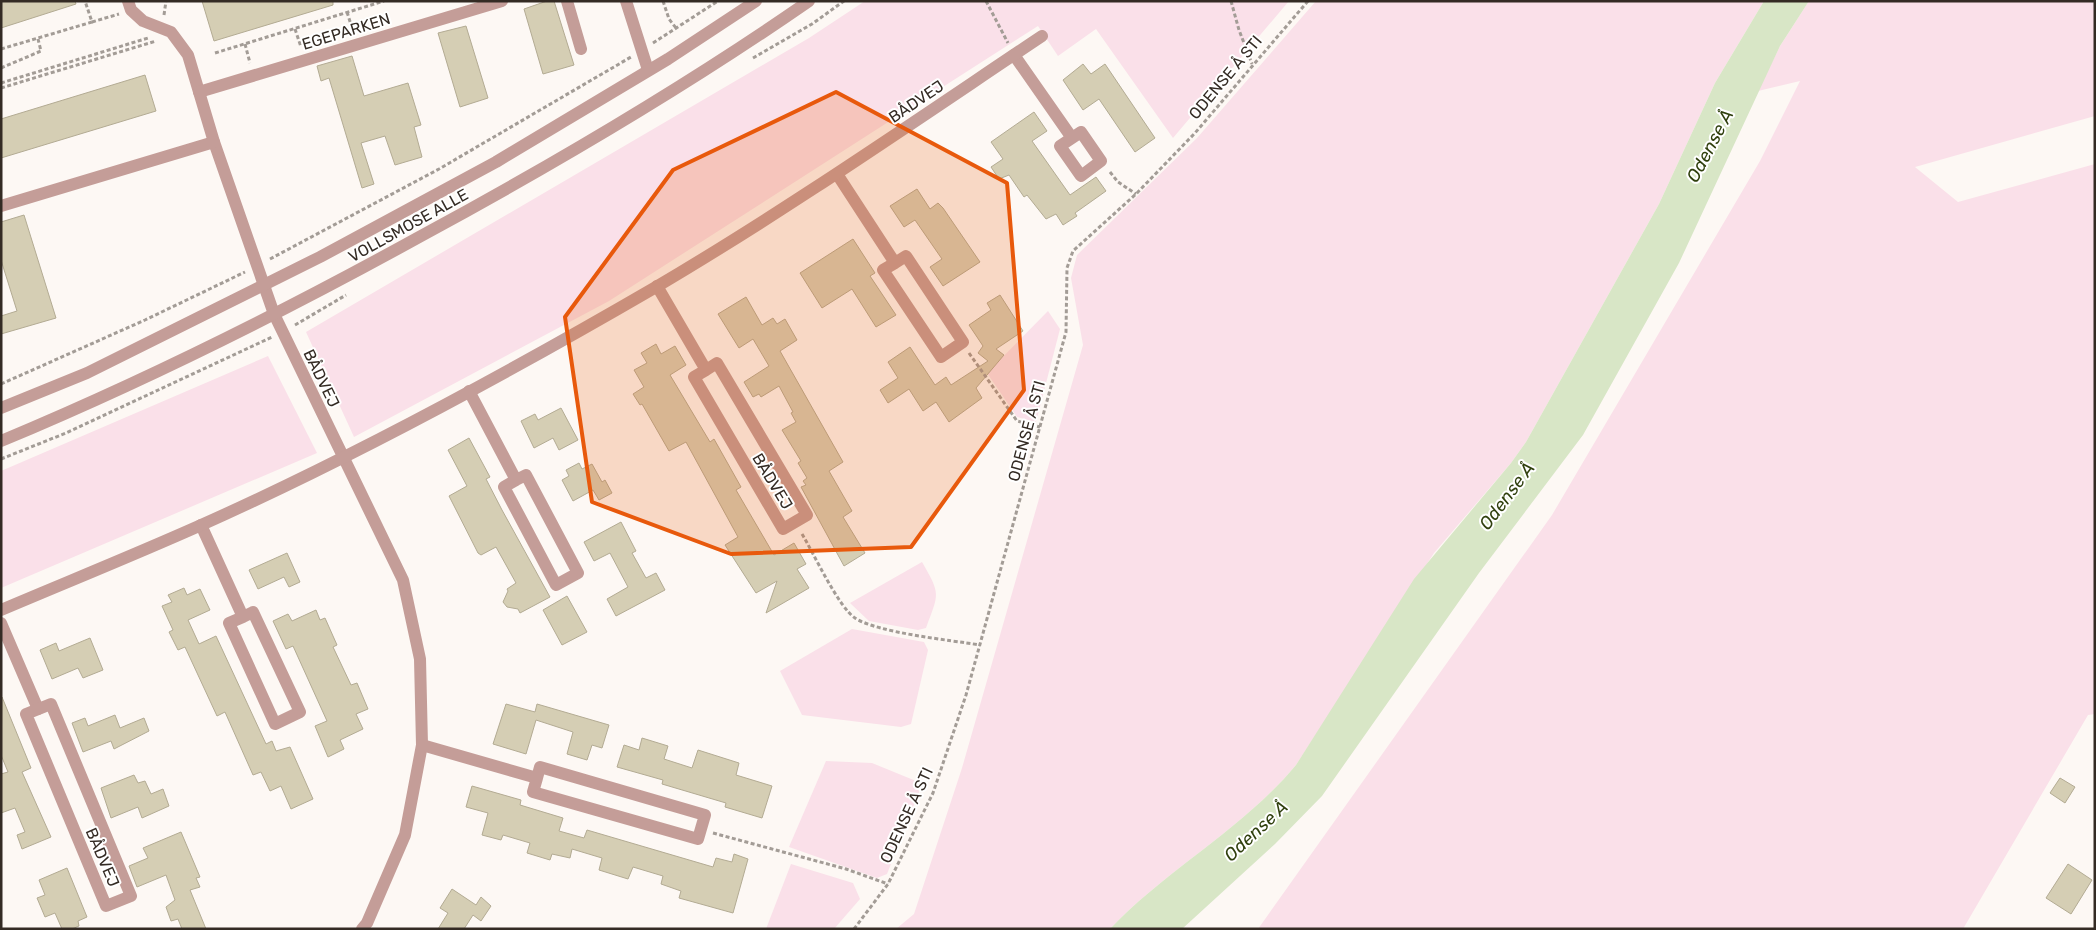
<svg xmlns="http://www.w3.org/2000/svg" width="2096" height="930" viewBox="0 0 2096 930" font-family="Rubik,sans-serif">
<rect width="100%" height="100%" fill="#fdf8f4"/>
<g fill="#fae0e9">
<path d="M865,1H1289L1173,138L1096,29L1058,56L1038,26L609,301L354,437L306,332L809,38Z"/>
<path d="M1316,1H1764L1715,83L1659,204L1526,442L1511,463L1434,553L1296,765C1243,829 1167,869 1110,929H896L914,914L962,768L1083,345L1071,278L1077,255L1197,138Z"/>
<path d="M1809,1H2095V116L1915,167L1958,202L2095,164V714L2088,715L1963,929H1258L1552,515L1760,161L1800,81L1758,91L1780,46Z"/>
<path d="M1048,311L1060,329L1036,422L1017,417L987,373Z"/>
<path d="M268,356L317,453L1,588V471Z"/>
<path d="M922,562C941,595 939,593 926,628L918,630L869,621L850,603Z"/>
<path d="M852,629L924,642L928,650L911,724L901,727L802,715L780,671Z"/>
<path d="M826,761L872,763L916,781L919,792L887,874L877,878L789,847Z"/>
<path d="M791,864L853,883L860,899L834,929H766Z"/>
</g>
<path fill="#d8e6c6" d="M1764,1H1809L1780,46L1679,263L1583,435L1479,573L1322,796L1275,844L1182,929H1110C1167,869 1243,829 1296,765L1414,579L1511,463L1526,442L1659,204L1715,83Z"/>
<g fill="#d5ceb4" stroke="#b3ab93">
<path d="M1,1H75L76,4L1,28Z"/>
<path d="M202,1H333V5L214,41Z"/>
<path d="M547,1H554L574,65L543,74L524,9Z"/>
<path d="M466,26L488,98L460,107L438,33Z"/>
<path d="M352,56L364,96L408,83L421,125L414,127L422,157L395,165L385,136L361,143L374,184L362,188L329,78L321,81L317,66Z"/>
<path d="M1083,64L1091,74L1105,64L1155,138L1135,152L1099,99L1083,110L1063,80Z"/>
<path d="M145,75L156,111L1,158V119Z"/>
<path d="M1034,112L1047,131L1032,141L1070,195L1096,177L1106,191L1075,213L1077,216L1063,225L1056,214L1046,219L1027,195L1024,197L1009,175L999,179L991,167L1003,159L991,142Z"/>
<path d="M917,189L930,209L938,203L943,208L980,262L943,286L930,267L942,259L915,220L904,227L890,206Z"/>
<path d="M24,215L56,318L1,334V316L17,311L1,260V222Z"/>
<path d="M853,239L875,273L870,276L896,315L876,327L852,289L822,308L800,273Z"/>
<path d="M1000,295L1023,331L996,349L1004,355L976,388L982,398L949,422L936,402L923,411L909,389L888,403L880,390L898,378L888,362L910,347L935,385L946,377L951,385L988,361L978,353L983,346L969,325L991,310L987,303Z"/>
<path d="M746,297L762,325L773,318L777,324L785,319L797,340L780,351L843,462L829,471L852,511L843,517L865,553L844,566L801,487L806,485L803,481L807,478L798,463L801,461L782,430L796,422L791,413L793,412L779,386L761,397L759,394L753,397L744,382L769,366L753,339L739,348L718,314Z"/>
<path d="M656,344L661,354L675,346L686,365L670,375L710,442L714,439L741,487L736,490L774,555L794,543L806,564L797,569L809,588L766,613L777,581L756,593L725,545L738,537L686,442L669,451L642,404L640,405L633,394L644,387L634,370L647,363L641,353Z"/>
<path d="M561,408L578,440L559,450L553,438L534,448L521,421L535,414L538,420Z"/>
<path d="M469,438L490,477L486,479L502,510L550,597L520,613L518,609L507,607L503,602L508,591L507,589L516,583L496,547L481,555L478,553L449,496L467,486L448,450Z"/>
<path d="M579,463L582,469L592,464L602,482L605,480L612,493L599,500L593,490L573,501L562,480L569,476L566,470Z"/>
<path d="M621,522L636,551L632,553L646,578L656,573L665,590L616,616L607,599L628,587L610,553L594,561L584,542Z"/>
<path d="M287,553L300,582L289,587L284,577L258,589L249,570Z"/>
<path d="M184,588L187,595L200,589L210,610L188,620L199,644L216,636L266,744L272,741L276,751L290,747L313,799L291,809L281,786L270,791L261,772L253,775L225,712L217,716L185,647L178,650L169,632L173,630L162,606L172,602L168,595Z"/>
<path d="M567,596L587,632L562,645L543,610Z"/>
<path d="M316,610L320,620L325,618L337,645L333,647L351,685L357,683L368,709L356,714L363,729L340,740L344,749L328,757L315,726L327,721L293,646L286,649L273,621L288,614L292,621Z"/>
<path d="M90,638L103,670L83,678L78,668L52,679L40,650L56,643L59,651Z"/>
<path d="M2,697L31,768L22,772L51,837L22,849L17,835L25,832L15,808L1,813V774L8,772L1,755Z"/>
<path d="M506,704L535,712L537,704L609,725L602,748L592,745L587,760L567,754L573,732L536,720L526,754L493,744Z"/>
<path d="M115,715L120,728L144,718L149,731L114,749L111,741L83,752L72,723L85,718L88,726Z"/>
<path d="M642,738L668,746L664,759L692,768L698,750L739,763L736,775L772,786L762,818L725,807L726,803L662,784L663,780L617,767L624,745L639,750Z"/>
<path d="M134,775L138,783L145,781L151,794L163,789L169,806L142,818L138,807L111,818L101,788Z"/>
<path d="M2060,778L2075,787L2065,803L2050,793Z"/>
<path d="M472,786L521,800L520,805L563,818L559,831L584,838L587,830L713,867L716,858L732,862L734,854L748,859L733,913L679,898L681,891L661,884L663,876L633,867L628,879L599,870L602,858L572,849L570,858L552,854L550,860L527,853L530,843L503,835L501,840L482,835L488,813L466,807Z"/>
<path d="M181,832L200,877L196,878L200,887L190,890L206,929H182L178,919L171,921L166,907L175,900L166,875L137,887L129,866L148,858L143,848Z"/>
<path d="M2068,864L2092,880L2071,914L2046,898Z"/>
<path d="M67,868L87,917L78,921L79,926L72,929H62L55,913L45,917L37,898L45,895L39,880Z"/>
<path d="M452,889L476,905L481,897L491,906L481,921L473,915L464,929H438L448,913L440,908Z"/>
</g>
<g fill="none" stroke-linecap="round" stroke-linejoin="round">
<g stroke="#a39c96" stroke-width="3" stroke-dasharray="4 2.5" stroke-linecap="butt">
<path d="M663,1L669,19L676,28"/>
<path d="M986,1L1008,43"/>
<path d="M1231,1L1239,30L1252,64"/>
<path d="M347,12L353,31"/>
<path d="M164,15L166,1"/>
<path d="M92,22L119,14"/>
<path d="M295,29L301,47"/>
<path d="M653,43L718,1"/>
<path d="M245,44L250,63"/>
<path d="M1,49L92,22L85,1"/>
<path d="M215,53L384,1"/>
<path d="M753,58L812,24L844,1"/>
<path d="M1,68L41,51L38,39"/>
<path d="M1,83L148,38"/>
<path d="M1,88L156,41"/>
<path d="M1110,172L1118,182L1136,194"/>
<path d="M270,259L439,169L631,57"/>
<path d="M295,325L346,295"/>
<path d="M969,353L1017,421L1040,427"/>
<path d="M1,384L145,320L245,272"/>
<path d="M1,459L66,433L272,337"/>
<path d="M802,534C813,552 839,608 855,618C878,633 950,640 980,645"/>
<path d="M713,833L846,869L888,884"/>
<path d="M854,929L888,884L933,793L966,695L1066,332L1067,268L1073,251L1136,194L1195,133L1308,1"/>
</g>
<g stroke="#c49d98" stroke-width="12">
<path d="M128,1L131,10L143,21L171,32L188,55L214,142L274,314L403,580L420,659L422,745L405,835L367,923L362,929"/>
<path d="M567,1L581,49"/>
<path d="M626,1L648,70"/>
<path d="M1014,55L1072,138L1081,132L1101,161L1081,176L1060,146L1072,138"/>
<path d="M199,92L502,1"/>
<path d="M837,174L895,263L906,256L963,342L941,357L883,270L895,263"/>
<path d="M1,206L214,142"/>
<path d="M657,286L706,370L717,363L807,515L783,529L694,377L706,370"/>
<path d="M469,391L516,480L526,475L578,573L556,585L504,487L516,480"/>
<path d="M201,525L243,617L229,623L275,724L300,712L253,612L243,617"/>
<path d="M1,610C67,582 134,555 199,526C356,456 508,373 656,287C788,209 915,121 1042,36"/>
<path d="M1,623L38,709"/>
<path d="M51,704L131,896L106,906L26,714Z"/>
<path d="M422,745L537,778L533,792L698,839L705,815L540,767L537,778"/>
</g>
<g stroke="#c49d98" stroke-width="12">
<path d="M1,408L87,373L320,257L496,162L668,59L756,1"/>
<path d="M1,441C145,381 285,311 421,236C554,164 685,87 809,1"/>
</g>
</g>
<path fill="#e8590c" fill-opacity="0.2" stroke="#e8590c" stroke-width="4" stroke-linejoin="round" d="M836,92L1007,183L1024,390L911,547L731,554L592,502L565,317L673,170Z"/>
<g text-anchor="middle" stroke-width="4" stroke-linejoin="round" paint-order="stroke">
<g font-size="16" fill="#342b24" stroke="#fff">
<text transform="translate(346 31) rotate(-17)" y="6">EGEPARKEN</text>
<text transform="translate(1225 77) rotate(-50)" y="6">ODENSE Å STI</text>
<text transform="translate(916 101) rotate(-34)" y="6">BÅDVEJ</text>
<text transform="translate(408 225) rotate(-29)" y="6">VOLLSMOSE ALLE</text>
<text transform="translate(322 378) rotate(64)" y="6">BÅDVEJ</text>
<text transform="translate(1026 431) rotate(-75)" y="6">ODENSE Å STI</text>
<text transform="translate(773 481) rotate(59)" y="6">BÅDVEJ</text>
<text transform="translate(906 815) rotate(-65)" y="6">ODENSE Å STI</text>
<text transform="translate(103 857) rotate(67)" y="6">BÅDVEJ</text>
</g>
<g font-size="18" font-style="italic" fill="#30400e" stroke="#fff">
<text transform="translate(1710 146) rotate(-62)" y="6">Odense Å</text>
<text transform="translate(1507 496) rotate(-53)" y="6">Odense Å</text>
<text transform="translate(1256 831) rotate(-43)" y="6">Odense Å</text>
</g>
</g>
<rect width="2096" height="930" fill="none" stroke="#342b24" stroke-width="5"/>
</svg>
